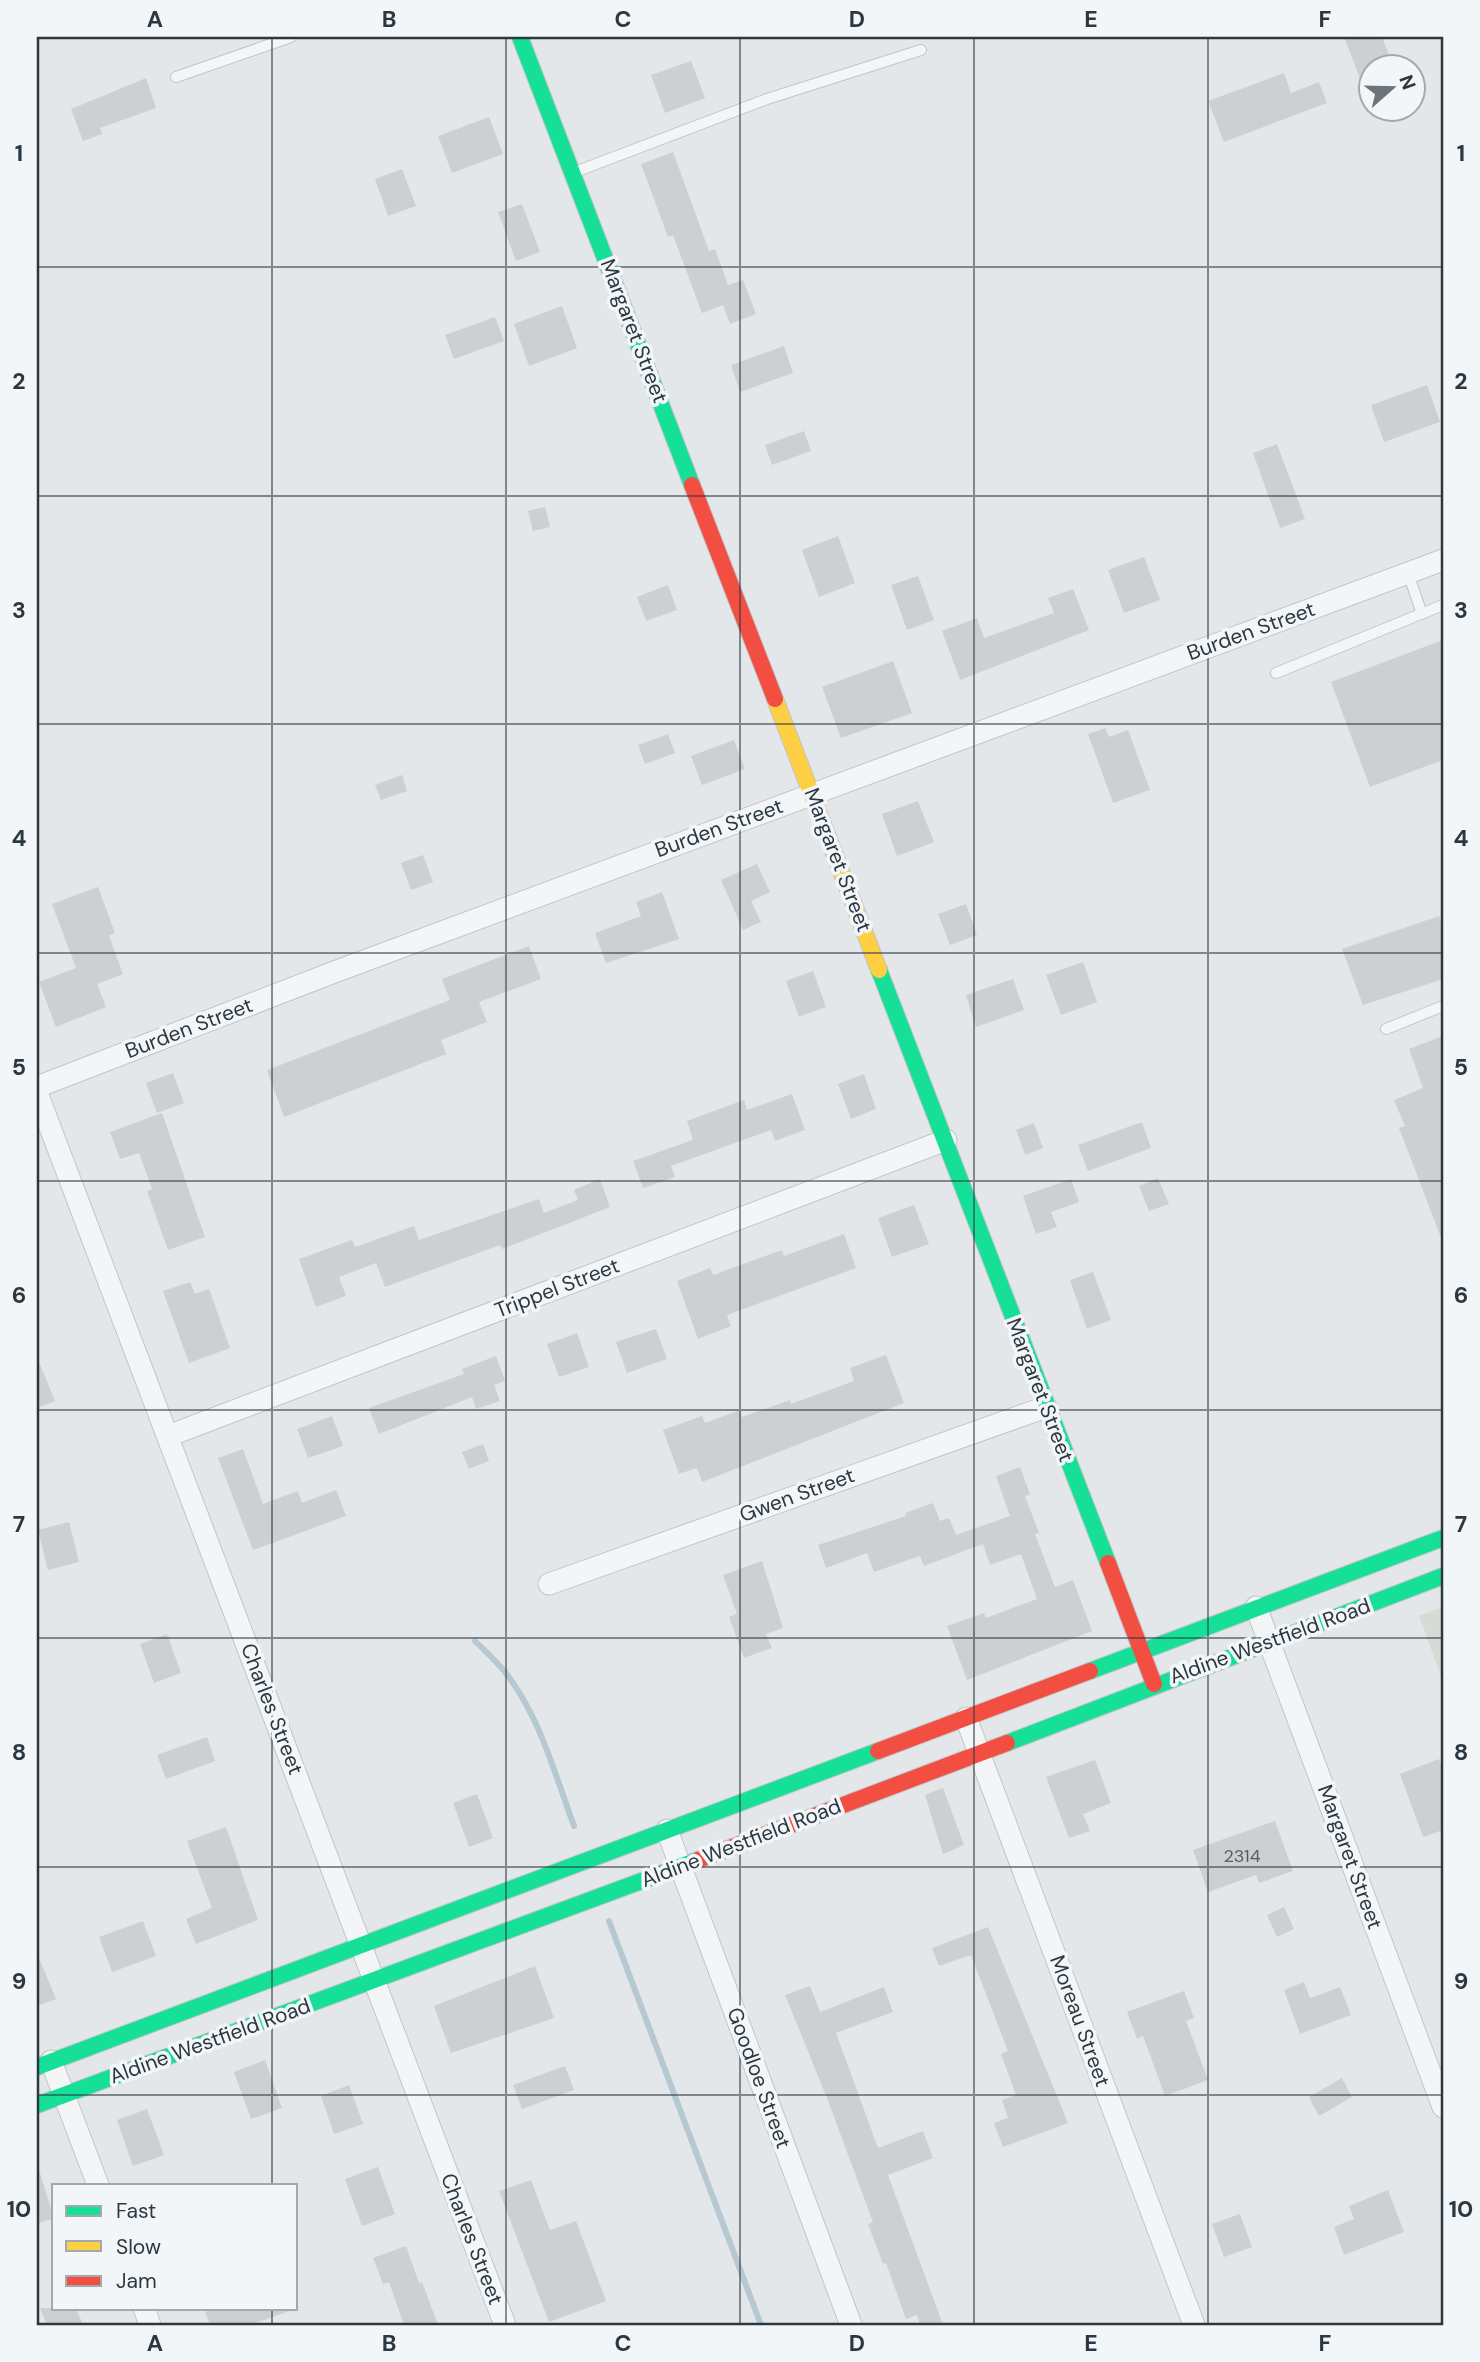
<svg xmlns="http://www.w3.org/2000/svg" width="1480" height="2362" viewBox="0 0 1480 2362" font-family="'DM Sans',sans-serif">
<rect width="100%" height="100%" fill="#e4e7e9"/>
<path fill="#d6dcd5" d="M1443,1607V1682L1419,1616Z"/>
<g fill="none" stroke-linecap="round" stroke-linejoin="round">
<g stroke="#b6c8d1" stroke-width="6">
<path d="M475,1641C485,1651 496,1661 505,1672C540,1716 555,1775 574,1826"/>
<path d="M609,1921L761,2325"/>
</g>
</g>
<g fill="#cdcfd1">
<path d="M1344,37H1382L1393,66H1371V107Z"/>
<path d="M691,61L705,98L665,113L651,75Z"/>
<path d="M1284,73L1291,93L1319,82L1327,103L1224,142L1208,101Z"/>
<path d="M146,78L156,108L100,128L102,134L83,141L71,109Z"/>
<path d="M489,117L503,154L452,173L438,136Z"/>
<path d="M673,152L709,251L715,249L728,285L743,280L756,314L730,324L723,305L702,313L673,235L668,237L641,164Z"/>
<path d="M402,169L416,206L388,216L375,179Z"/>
<path d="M522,204L540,252L516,261L498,212Z"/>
<path d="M562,306L577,348L529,366L514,324Z"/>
<path d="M495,317L504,341L454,359L445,335Z"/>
<path d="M784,346L793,373L740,392L731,365Z"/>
<path d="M1427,385L1440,422L1384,442L1371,405Z"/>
<path d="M804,431L811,451L772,465L765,445Z"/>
<path d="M1277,444L1305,519L1280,528L1253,453Z"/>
<path d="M545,507L550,527L533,531L528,511Z"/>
<path d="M838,536L855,583L819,597L802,550Z"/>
<path d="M1144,557L1160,600L1124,613L1108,570Z"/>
<path d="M918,576L934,620L907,630L891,585Z"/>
<path d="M668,585L677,610L646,621L637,597Z"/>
<path d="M1073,589L1089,630L960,680L942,631L977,618L984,638L1054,613L1048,598Z"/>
<path d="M1443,640V760L1370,787L1331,682Z"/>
<path d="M893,661L912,713L841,738L822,687Z"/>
<path d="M1105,728L1109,737L1128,730L1150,790L1113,803L1088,734Z"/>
<path d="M668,734L675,753L645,764L638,745Z"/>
<path d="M734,740L745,769L702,785L691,756Z"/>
<path d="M402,775L407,791L381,800L375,785Z"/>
<path d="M918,801L934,842L897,856L882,814Z"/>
<path d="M423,855L433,882L411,890L401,863Z"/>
<path d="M757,864L770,892L751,901L761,922L743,930L721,880Z"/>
<path d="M98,887L115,933L109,936L123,974L97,984L106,1007L56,1027L39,982L76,968L52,904Z"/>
<path d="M662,892L679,939L606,963L595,933L641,916L636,902Z"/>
<path d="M966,904L977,935L950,945L938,914Z"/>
<path d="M1439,916L1443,929V979L1363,1005L1342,949Z"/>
<path d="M529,946L541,979L479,1002L487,1022L441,1040L446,1054L284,1117L267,1070L450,1000L442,979Z"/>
<path d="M1083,962L1097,1002L1061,1015L1046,975Z"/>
<path d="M813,971L826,1007L799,1017L786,981Z"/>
<path d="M1013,979L1024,1010L976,1027L966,995Z"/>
<path d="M1443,1036V1240H1442L1399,1128L1405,1126L1394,1100L1423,1088L1409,1049Z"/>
<path d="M173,1073L184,1103L157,1113L146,1083Z"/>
<path d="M864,1074L876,1109L851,1119L838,1084Z"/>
<path d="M792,1094L805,1130L775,1141L771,1130L671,1166L675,1177L643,1188L633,1161L693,1140L687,1121L744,1100L747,1110Z"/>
<path d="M162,1113L205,1237L168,1250L147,1191L152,1189L139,1153L120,1159L110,1132Z"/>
<path d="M1142,1122L1151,1148L1088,1171L1078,1145Z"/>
<path d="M1034,1123L1043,1148L1025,1155L1016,1130Z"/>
<path d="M1158,1178L1169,1204L1149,1211L1139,1186Z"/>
<path d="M600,1179L610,1207L502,1249L500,1245L385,1287L376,1263L339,1277L346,1296L316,1307L299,1259L352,1240L355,1247L414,1226L419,1240L539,1199L544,1213L578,1200L574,1190Z"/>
<path d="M1071,1179L1079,1202L1051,1212L1057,1227L1036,1234L1023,1196Z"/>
<path d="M914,1205L929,1244L892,1257L878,1218Z"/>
<path d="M844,1234L856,1268L727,1315L731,1326L698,1339L677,1281L710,1268L713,1275L782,1250L784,1256Z"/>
<path d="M1093,1272L1111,1320L1087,1329L1070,1280Z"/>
<path d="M190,1282L195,1294L209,1289L230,1348L189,1363L163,1291Z"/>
<path d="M656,1329L667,1359L627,1373L616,1342Z"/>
<path d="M577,1333L589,1367L559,1377L547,1344Z"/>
<path d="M886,1355L904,1403L702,1482L697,1468L679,1474L663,1430L702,1416L705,1423L740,1410L742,1417L790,1400L791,1404L854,1381L850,1368Z"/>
<path d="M496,1356L505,1381L494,1385L500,1401L476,1409L472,1397L379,1434L369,1408L464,1374L462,1369Z"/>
<path d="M37,1357L55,1401L37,1408Z"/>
<path d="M332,1416L343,1446L308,1458L297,1429Z"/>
<path d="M483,1444L489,1461L469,1469L462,1452Z"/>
<path d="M243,1449L263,1504L298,1491L302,1503L336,1490L346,1516L253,1550L218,1458Z"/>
<path d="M1020,1467L1030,1494L1025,1496L1039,1533L1035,1534L1055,1587L1073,1580L1092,1631L967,1680L947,1626L984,1613L986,1618L1037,1599L1021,1554L990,1565L983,1544L924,1566L920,1556L874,1572L867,1553L826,1568L818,1545L906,1516L905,1513L933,1503L940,1521L949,1518L956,1535L1010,1516L996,1476Z"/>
<path d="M69,1522L79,1562L48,1570L38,1530Z"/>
<path d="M762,1561L783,1628L766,1634L772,1648L744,1658L729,1617L737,1614L723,1575Z"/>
<path d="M167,1634L181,1673L154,1683L140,1644Z"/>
<path d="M207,1737L215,1761L166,1779L157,1755Z"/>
<path d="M1439,1759L1443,1770V1830L1423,1837L1400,1774Z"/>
<path d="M1095,1760L1111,1803L1083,1814L1090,1831L1069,1838L1046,1777Z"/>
<path d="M943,1788L964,1845L943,1854L925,1795Z"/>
<path d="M477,1794L493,1838L469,1847L453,1803Z"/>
<path d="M1275,1821L1293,1871L1259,1883L1256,1875L1208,1892L1193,1850Z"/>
<path d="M226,1827L258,1920L196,1944L186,1919L212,1908L187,1841Z"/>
<path d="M1284,1907L1294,1929L1277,1937L1267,1915Z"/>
<path d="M143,1921L156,1956L112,1972L99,1937Z"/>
<path d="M988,1927L1068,2123L1003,2147L994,2123L1008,2118L1002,2100L1016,2095L1001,2054L1008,2051L971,1955L939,1966L932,1948Z"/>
<path d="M37,1953L56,1999L37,2006Z"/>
<path d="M535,1966L554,2018L451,2053L434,2006Z"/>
<path d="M1304,1982L1310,1998L1340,1987L1351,2015L1300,2034L1284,1990Z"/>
<path d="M810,1986L820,2012L884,1987L893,2012L836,2033L878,2148L923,2131L933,2158L888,2175L943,2325H920L917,2315L906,2319L886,2263L883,2264L868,2224L873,2222L827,2098L785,1995Z"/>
<path d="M1184,1991L1194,2018L1186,2021L1208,2080L1165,2096L1143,2036L1137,2039L1127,2012Z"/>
<path d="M265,2060L282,2108L251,2119L234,2072Z"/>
<path d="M565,2066L574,2090L522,2109L513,2085Z"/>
<path d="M1342,2078L1352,2097L1319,2116L1309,2097Z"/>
<path d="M349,2085L363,2124L334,2134L321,2096Z"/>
<path d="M147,2109L164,2155L133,2166L117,2120Z"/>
<path d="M378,2167L395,2214L362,2226L345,2179Z"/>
<path d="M39,2170L54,2218L37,2224V2171Z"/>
<path d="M531,2180L550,2230L576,2221L606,2301L549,2322L499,2191Z"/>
<path d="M1388,2190L1404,2232L1344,2255L1334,2227L1354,2219L1349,2206Z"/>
<path d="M1240,2214L1252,2247L1224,2257L1212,2224Z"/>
<path d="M406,2246L419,2283L422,2282L438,2325H404L389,2282L383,2284L373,2258Z"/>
<path d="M40,2308H76L83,2325H47Z"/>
<path d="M215,2308H292V2310L250,2325H210L205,2312Z"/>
</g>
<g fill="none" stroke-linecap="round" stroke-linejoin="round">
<defs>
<g id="lane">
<path d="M176,77L291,37"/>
<path d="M575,172L767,99L921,50"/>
<path d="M1408,573L1422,614"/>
<path d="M1276,673L1443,605"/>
<path d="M1386,1029L1443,1006"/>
</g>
<g id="street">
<path d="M37,1087L337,971L1443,560"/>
<path d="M37,1093L505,2325"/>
<path d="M168,1436L946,1140"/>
<path d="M549,1584L1046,1407"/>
<path d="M1256,1607L1443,2107"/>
<path d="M966,1718L1194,2325"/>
<path d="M667,1830L851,2325"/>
<path d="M51,2061L98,2185"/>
<path d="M144,2308L150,2325"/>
</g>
<g id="fast">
<path d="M520,37L692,485"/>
<path d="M879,970L1108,1563"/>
<path d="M1090,1671L1443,1538"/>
<path d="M1007,1743L1443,1576"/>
<path d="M37,2067L878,1751"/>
<path d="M37,2105L698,1860"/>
</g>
<path id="slow" d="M775,699L879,970"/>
<g id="jam">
<path d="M692,485L775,699"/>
<path d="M1108,1563L1154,1684"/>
<path d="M878,1751L1090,1671"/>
<path d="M698,1860L1007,1743"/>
</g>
</defs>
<use href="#lane" stroke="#c2c5c7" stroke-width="12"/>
<use href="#street" stroke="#c2c5c7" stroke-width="23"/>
<use href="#fast" stroke="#c2c5c7" stroke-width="18"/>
<use href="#slow" stroke="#c2c5c7" stroke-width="18"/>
<use href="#jam" stroke="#c2c5c7" stroke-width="18"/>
<use href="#lane" stroke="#f4f5f6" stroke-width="10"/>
<use href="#street" stroke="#f4f5f6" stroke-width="21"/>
<use href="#fast" stroke="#16e098" stroke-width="16"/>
<use href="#slow" stroke="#ffcf43" stroke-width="16"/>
<use href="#jam" stroke="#f24e42" stroke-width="16"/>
</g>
<path fill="none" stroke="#2c3841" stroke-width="2" stroke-opacity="0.55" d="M272,37V2185M506,37V2325M740,37V2325M974,37V2325M1208,37V2325M37,267H1443M37,496H1443M37,724H1443M37,953H1443M37,1181H1443M37,1410H1443M37,1638H1443M37,1867H1443M37,2095H1443M272,2308V2325"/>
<g text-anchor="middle" stroke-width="7" stroke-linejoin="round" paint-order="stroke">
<g font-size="18" fill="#555e66">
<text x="1242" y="1862">2314</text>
</g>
<g font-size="21" fill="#2c3841" stroke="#f3f6f8">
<text transform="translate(634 331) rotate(69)" y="7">Margaret Street</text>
<text transform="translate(1251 631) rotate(-20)" y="7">Burden Street</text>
<text transform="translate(719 828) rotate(-20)" y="7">Burden Street</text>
<text transform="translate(838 860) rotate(69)" y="7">Margaret Street</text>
<text transform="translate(189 1028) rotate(-21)" y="7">Burden Street</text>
<text transform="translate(557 1288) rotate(-21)" y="7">Trippel Street</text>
<text transform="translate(1040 1390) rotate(69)" y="7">Margaret Street</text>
<text transform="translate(797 1495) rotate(-20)" y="7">Gwen Street</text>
<text transform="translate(1270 1641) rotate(-20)" y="7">Aldine Westfield Road</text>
<text transform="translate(272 1709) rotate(69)" y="7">Charles Street</text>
<text transform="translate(741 1843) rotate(-21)" y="7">Aldine Westfield Road</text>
<text transform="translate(1350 1857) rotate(70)" y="7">Margaret Street</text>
<text transform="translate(1080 2021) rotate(70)" y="7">Moreau Street</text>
<text transform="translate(210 2041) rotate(-20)" y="7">Aldine Westfield Road</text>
<text transform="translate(759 2078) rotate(70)" y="7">Goodloe Street</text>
<text transform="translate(472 2239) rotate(69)" y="7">Charles Street</text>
</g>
</g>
<rect width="1480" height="2362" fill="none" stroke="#f3f6f8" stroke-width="77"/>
<rect x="52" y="2184" width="245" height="126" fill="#f3f6f8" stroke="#a3aaaf" stroke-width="2"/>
<rect x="66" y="2206" width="35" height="10" fill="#16e098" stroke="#a3aaaf" stroke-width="2"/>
<text x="116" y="2218" font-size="21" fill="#2c3841">Fast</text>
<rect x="66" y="2241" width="35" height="10" fill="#ffcf43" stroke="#a3aaaf" stroke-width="2"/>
<text x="116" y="2254" font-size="21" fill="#2c3841">Slow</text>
<rect x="66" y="2276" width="35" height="10" fill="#f24e42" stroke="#a3aaaf" stroke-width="2"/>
<text x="116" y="2288" font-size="21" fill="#2c3841">Jam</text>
<g transform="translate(1392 88) rotate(70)"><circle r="33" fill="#f3f6f8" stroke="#a3aaaf" stroke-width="2"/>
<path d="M0-5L12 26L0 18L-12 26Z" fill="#6c757c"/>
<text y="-10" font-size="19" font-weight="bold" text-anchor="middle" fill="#2c3841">N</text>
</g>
<rect x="38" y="38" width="1404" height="2286" fill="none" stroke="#2c3841" stroke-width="2.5"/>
<g font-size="23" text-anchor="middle" font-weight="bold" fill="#2c3841">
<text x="155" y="27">A</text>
<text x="389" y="27">B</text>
<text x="623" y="27">C</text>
<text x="857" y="27">D</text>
<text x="1091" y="27">E</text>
<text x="1325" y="27">F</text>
<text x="19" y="161">1</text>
<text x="1461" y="161">1</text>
<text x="19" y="389">2</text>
<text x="1461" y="389">2</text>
<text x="19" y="618">3</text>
<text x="1461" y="618">3</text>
<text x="19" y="846">4</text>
<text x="1461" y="846">4</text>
<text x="19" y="1075">5</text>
<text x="1461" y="1075">5</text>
<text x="19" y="1303">6</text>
<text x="1461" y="1303">6</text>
<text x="19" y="1532">7</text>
<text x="1461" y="1532">7</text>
<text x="19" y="1760">8</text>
<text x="1461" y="1760">8</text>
<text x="19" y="1989">9</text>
<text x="1461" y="1989">9</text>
<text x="19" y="2217">10</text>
<text x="1461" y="2217">10</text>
<text x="155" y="2351">A</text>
<text x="389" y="2351">B</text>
<text x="623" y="2351">C</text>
<text x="857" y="2351">D</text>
<text x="1091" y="2351">E</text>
<text x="1325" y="2351">F</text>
</g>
</svg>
